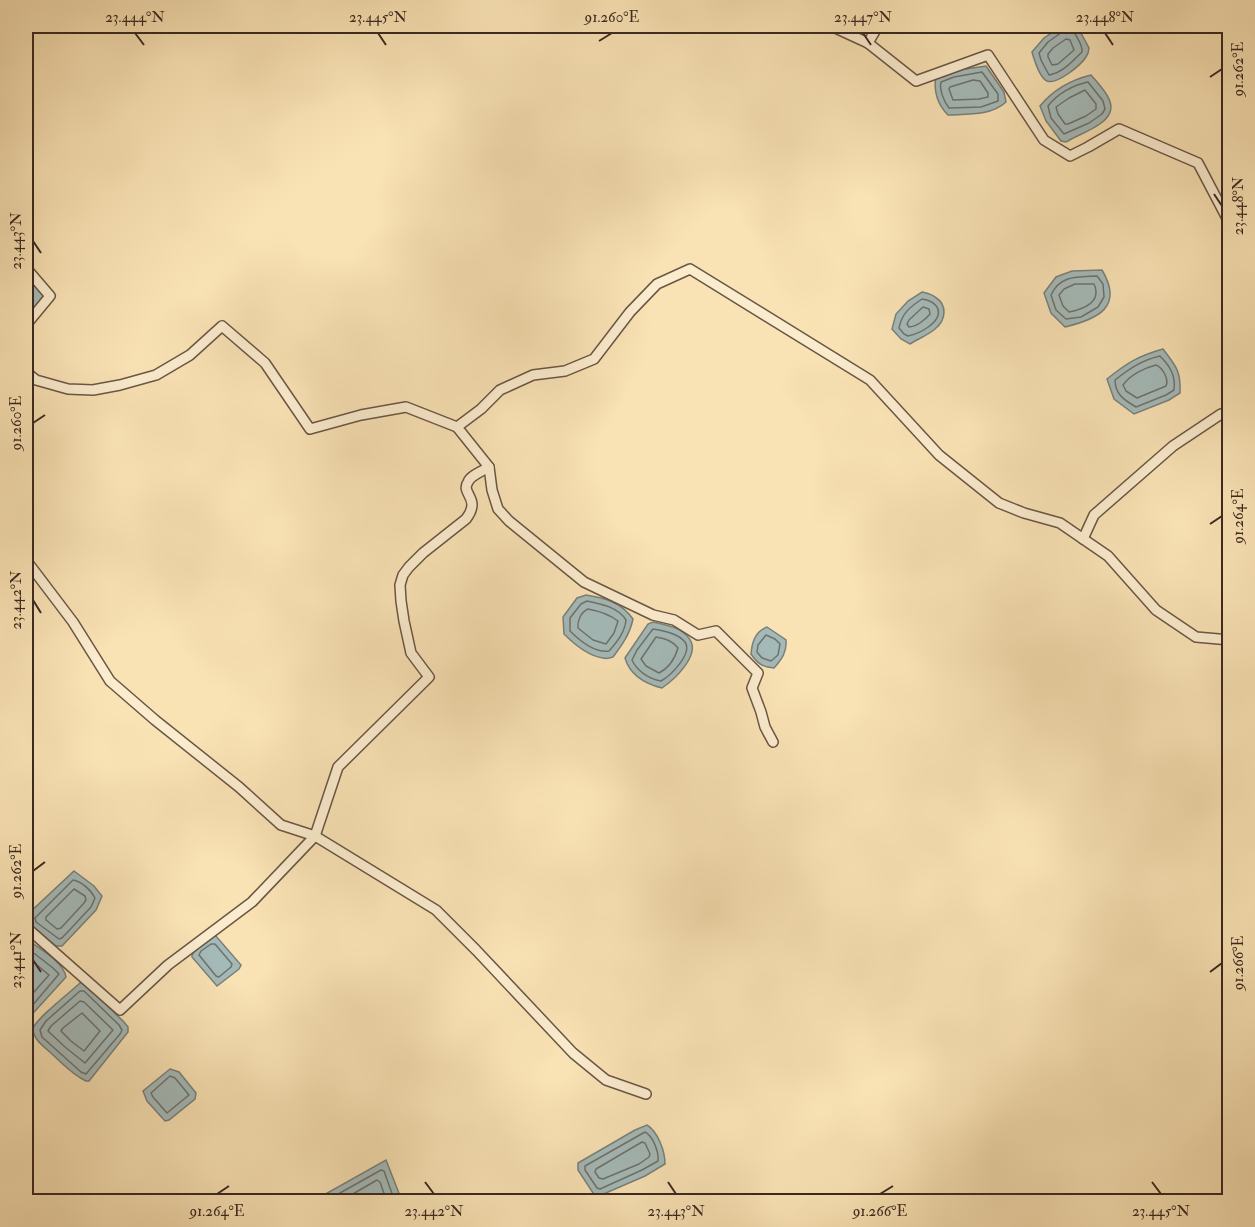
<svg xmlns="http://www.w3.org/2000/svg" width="1255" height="1227" viewBox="0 0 1255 1227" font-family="'IM FELL Double Pica',serif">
<rect width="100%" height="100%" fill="#f9e2b4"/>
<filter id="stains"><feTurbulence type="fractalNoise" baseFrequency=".00333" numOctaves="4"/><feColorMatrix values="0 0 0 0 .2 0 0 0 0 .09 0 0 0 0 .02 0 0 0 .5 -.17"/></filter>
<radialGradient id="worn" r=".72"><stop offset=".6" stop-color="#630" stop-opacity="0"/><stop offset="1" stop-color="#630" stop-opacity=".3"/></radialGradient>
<g fill="#a4bab9" stroke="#7a807c" stroke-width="1.5">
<path d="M1062,26H1077L1089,48C1089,51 1088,54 1086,57C1081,65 1057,85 1047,81C1040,78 1034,59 1032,52L1044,38Z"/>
<path d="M986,66L1004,92L1006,102C991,116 967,114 948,115C938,105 933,91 936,77L952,71Z"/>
<path d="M1091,75C1097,82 1105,90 1109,99C1120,123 1081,132 1066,142L1061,141L1046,121L1040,106C1053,90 1071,80 1091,75Z"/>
<path d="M1102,270C1124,307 1098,319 1065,327L1051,313L1044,293L1056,277L1072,271Z"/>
<path d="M26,272L46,295L26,319Z"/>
<path d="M922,292C926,293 931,294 935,297C948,305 946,320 935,329C928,335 918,339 910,344L901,339L892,329L896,314L908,301Z"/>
<path d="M1163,349C1176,366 1181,371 1180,393L1169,400L1134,414L1114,399L1107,379C1127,363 1138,356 1163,349Z"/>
<path d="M586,595C605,598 621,602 633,619C630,634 622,645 613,657C610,658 606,659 603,658C588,656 574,644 564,634L563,617L577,598Z"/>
<path d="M653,622C665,625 680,627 688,637C703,653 675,679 662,688C646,684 630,675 625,658L648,624Z"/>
<path d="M767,627L786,640C787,652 782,659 774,668C762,667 757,663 751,654C752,642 755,632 767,627Z"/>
<path d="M74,871L94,886L102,896L96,910L62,946H56L32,926L26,916Z"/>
<path d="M215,935L241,965L239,969L217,986L192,957V955L197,947Z"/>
<path d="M26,939C37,947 64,962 66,977L26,1021Z"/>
<path d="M80,983H84L124,1022L128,1027V1032L89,1081H86C73,1075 63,1064 53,1055C46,1048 33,1040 33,1029C34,1020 72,991 80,983Z"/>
<path d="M170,1069L179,1072L196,1093L195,1099L169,1120L165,1121L147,1101L143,1091Z"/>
<path d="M647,1125C658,1132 665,1151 665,1164L645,1176L599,1196H595L578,1170V1163L635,1130Z"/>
<path d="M386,1160L402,1201H313Z"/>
</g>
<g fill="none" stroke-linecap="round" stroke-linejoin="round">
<g stroke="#6f716d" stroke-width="1.5">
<path d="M1064,26L1062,32L1048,42L1039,53L1041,60L1049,75C1062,73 1073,61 1082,52C1083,42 1073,35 1072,26"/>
<path d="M1066,39L1070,40L1074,50L1058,64L1052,65L1048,57V54L1053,48Z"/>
<path d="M982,72L998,94V101L981,107L949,108C944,102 939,89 941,82L954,77Z"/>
<path d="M973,80L980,81L988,93V97L979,99L953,100L949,89L950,87Z"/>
<path d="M1088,82L1103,101L1105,109L1102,114L1089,123L1064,134L1051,118L1048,106C1057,94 1073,85 1088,82Z"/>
<path d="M1085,90L1096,104V109L1086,116L1068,124H1065L1058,114L1056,107L1069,98Z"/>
<path d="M1097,276L1103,284L1104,297L1098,307L1081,317L1066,319L1056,310L1051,295C1060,275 1077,277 1097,276Z"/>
<path d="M1075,284H1094C1102,302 1084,309 1069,312L1063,306L1059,295L1064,289Z"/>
<path d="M922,299C929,300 935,302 938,309C942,323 918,334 908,336L904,334L899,328C902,313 910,307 922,299Z"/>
<path d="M923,307L929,309L930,314C925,320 916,327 909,327L907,324L909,320Z"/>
<path d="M1160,356C1170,366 1176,376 1174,390L1166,395L1136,407C1124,400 1115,394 1115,380C1129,369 1142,360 1160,356Z"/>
<path d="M1156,365C1163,368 1169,379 1166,386L1137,398L1126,391L1123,385C1130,375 1144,368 1156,365Z"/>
<path d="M587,601C601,604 618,607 626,620C625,632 617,642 609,651C595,653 580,641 570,631V618L581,604Z"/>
<path d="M588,609C599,611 609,614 618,621L614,633L606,644L593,640L578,628C577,621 581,612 588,609Z"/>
<path d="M653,629C663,631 678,633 685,642C693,654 670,676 661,681C649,679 637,671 632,660L637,650Z"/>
<path d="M766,635L775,639L780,644L778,655L771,661L762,658L757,652L758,645Z"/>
<path d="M656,637C664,638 673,641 678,648C675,658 669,668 659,673L646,666L641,659Z"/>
<path d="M73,880C81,881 91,890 95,898L91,907L62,938L59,939L36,922L35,918Z"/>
<path d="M74,889L85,896L86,900L84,903L61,928L57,929L46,920V917Z"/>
<path d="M211,944H215L232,964L231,967L219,977L216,976L199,955L201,951Z"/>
<path d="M26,947L53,968L59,974L26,1013"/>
<path d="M26,956L49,975L26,1001"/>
<path d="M80,991H84L119,1025L122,1030L120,1034L86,1074L81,1072L42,1037L40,1030L46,1021Z"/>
<path d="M80,1001L84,1002L113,1030L85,1063L65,1047L48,1031L51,1026Z"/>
<path d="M82,1013L100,1031L84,1051L71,1041L61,1031L63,1028Z"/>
<path d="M170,1076L175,1078L189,1095L167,1113L153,1097L151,1093Z"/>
<path d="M645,1132C653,1136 659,1152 658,1161L642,1170L600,1189L597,1188L585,1170V1166Z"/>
<path d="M642,1142L645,1143L650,1154L649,1157L639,1164L603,1179L599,1178L595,1172L596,1169Z"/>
<path d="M324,1202L381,1170L384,1171L395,1202"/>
<path d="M339,1202L377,1180L380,1182L387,1202"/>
</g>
<defs>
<g id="minor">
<path d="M831,26L868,43L916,81L988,55L1044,140L1070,156L1088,147L1119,129L1198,163L1230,224"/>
<path d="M868,43L878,26"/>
<path d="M26,268L50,296L26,325"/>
<path d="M26,372L36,380L68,389L93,390L120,385L156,375L190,355L222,326L265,363L310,429L361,415L406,407L457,427"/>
<path d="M489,467L492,490L498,509L509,521L584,582L653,615L674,620L698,635L716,631L758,673L752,688L761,712L765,727L773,742"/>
<path d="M1083,539L1094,515L1173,446L1221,414H1230"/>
<path d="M26,560L73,622L110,681L155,720L239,787L281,825L315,836L436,910L476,950L573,1053L606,1080L646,1094"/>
<path d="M26,927L120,1010L168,965L252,902L315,836L338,767L429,677L411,653L404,621L401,601L400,585L403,575L409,567L423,553L466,519C482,498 460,494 468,482C471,475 483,471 489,467L457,427L481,409L500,390L533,375L565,371L594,359L630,312L657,284L690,269L870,380L939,455L999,503L1024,513L1060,523L1108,556L1156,610L1196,637L1230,640"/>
</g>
</defs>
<use href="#minor" stroke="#6a5646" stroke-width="12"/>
<use href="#minor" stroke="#fbecce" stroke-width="9"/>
</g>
<path fill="none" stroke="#3a2821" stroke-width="2" d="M135,33L144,45M378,33L386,45M863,33L871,45M1105,33L1113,45M599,41L612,33M1210,77L1222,69M1214,194L1222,206M33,241L41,253M33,423L45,415M1210,524L1222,516M33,600L41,613M33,871L45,862M33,960L41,972M1210,972L1222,963M425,1182L434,1194M668,1182L676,1194M1152,1182L1161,1194M217,1194L229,1186M880,1194L893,1186"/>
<rect width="1255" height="1227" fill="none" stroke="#f9e2b4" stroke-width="66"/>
<rect x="33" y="33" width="1189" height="1161" fill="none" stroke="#3a2821" stroke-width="2"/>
<g font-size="15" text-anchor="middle" fill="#3a2821">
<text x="135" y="22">23.444°N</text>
<text x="378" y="22">23.445°N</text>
<text x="612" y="22">91.260°E</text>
<text x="863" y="22">23.447°N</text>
<text x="1105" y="22">23.448°N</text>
<text transform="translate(1238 69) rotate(-90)" y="5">91.262°E</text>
<text transform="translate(1238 206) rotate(-90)" y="5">23.448°N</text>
<text transform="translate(16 241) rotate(-90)" y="5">23.443°N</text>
<text transform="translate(16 423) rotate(-90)" y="5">91.260°E</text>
<text transform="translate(1238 516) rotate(-90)" y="5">91.264°E</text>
<text transform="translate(16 600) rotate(-90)" y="5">23.442°N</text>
<text transform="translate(16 871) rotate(-90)" y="5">91.262°E</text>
<text transform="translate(16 960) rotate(-90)" y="5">23.441°N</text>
<text transform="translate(1238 963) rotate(-90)" y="5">91.266°E</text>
<text x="217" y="1216">91.264°E</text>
<text x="434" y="1216">23.442°N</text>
<text x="676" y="1216">23.443°N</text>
<text x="880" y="1216">91.266°E</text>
<text x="1161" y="1216">23.445°N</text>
</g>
<rect width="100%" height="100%" filter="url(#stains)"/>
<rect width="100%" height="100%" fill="url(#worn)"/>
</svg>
